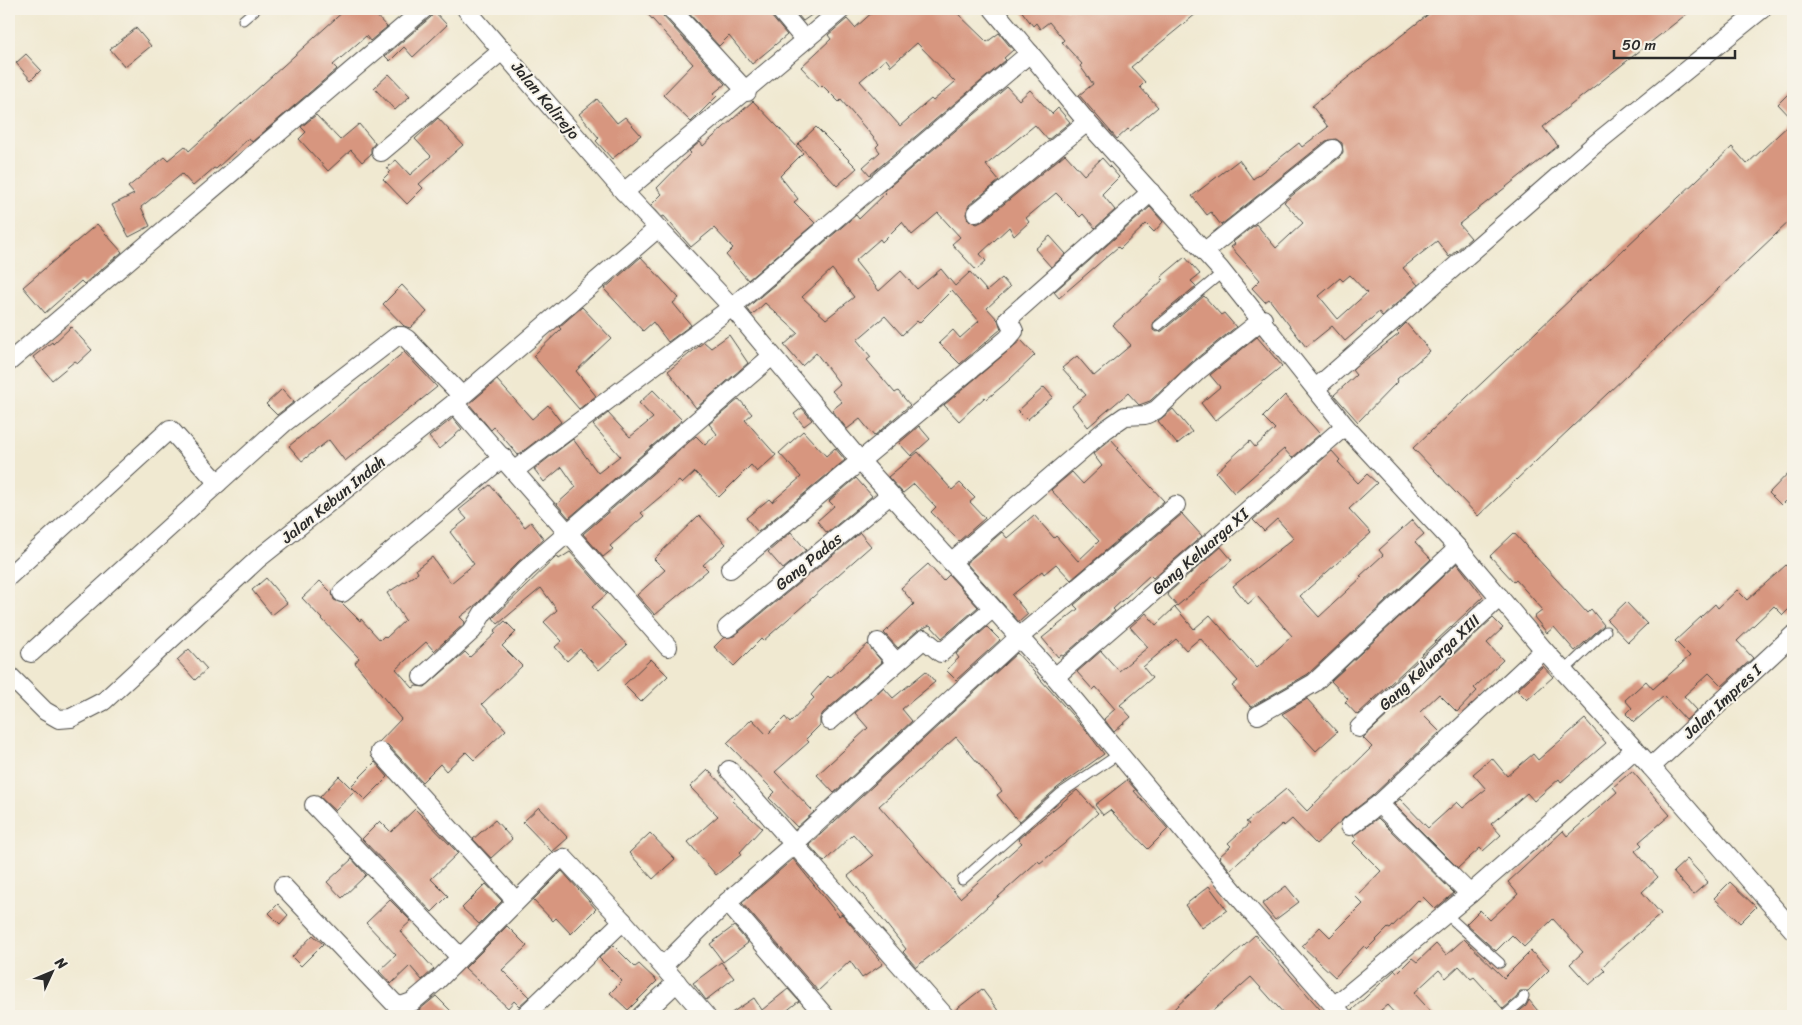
<svg xmlns="http://www.w3.org/2000/svg" width="1802" height="1025" viewBox="0 0 1802 1025" font-family="Sriracha,sans-serif">
<rect width="100%" height="100%" fill="#f7f3e8"/>
<filter id="ink" filterUnits="userSpaceOnUse"><feTurbulence type="fractalNoise" baseFrequency=".02" numOctaves="2"/><feDisplacementMap in="SourceGraphic" scale="10" xChannelSelector="R" yChannelSelector="G"/><feConvolveMatrix kernelMatrix="1 2 1 2 8 2 1 2 1" color-interpolation-filters="sRGB"/></filter>
<filter id="wash" filterUnits="userSpaceOnUse"><feTurbulence type="fractalNoise" baseFrequency=".0096" numOctaves="4" result="noise"/><feDisplacementMap in="SourceGraphic" scale="20" xChannelSelector="R" yChannelSelector="G"/><feGaussianBlur stdDeviation="1.12" result="paint"/><feColorMatrix in="noise" values="0 0 0 0 0 0 0 0 0 0 0 0 0 0 0 0 0 1.4 0 .05"/><feComposite in="paint" operator="in"/></filter>
<g filter="url(#wash)">
<rect width="100%" height="100%" fill="#f0e9d1"/>
<g id="blocks">
<g fill="#d7967f" fill-rule="evenodd">
<path d="M346,9H370L387,27L370,41L366,36L333,65L337,69L252,142L249,138L216,169L214,168L193,186L182,174L141,207L150,226L129,237L112,205L134,194L128,187L165,157L168,160L185,146L189,151Z"/>
<path d="M643,9H661L663,16L725,84L714,93L717,96L691,122L663,95L693,64Z"/>
<path d="M685,9H769L771,16L787,35L752,64L729,36L719,46Z"/>
<path d="M793,9H820L803,21Z"/>
<path d="M876,9H953L987,42L999,33L1013,50L1004,58L1006,60L870,175L863,167L880,152L876,147L879,144L841,100L839,102L822,85L820,87L801,67L831,39L828,35L847,19L855,28ZM917,43L955,82L933,101L931,99L900,126L860,81L886,59L891,66Z"/>
<path d="M1020,9H1202L1131,67L1145,82L1140,87L1158,107L1130,131L1128,129L1117,139L1079,95L1093,84L1080,66L1082,64L1062,42L1064,40L1049,22L1040,29L1036,23L1033,26Z"/>
<path d="M1435,9H1693L1543,127L1558,146L1459,224L1471,238L1449,257L1437,241L1403,268L1418,285L1382,316L1379,312L1345,341L1332,326L1306,347L1269,299L1265,302L1252,288L1260,280L1231,247L1235,244L1233,242L1256,224L1276,248L1303,223L1284,202L1340,157L1343,152L1342,143L1336,139L1326,141L1221,225L1211,212L1207,215L1192,196L1239,160L1253,179L1299,143L1302,147L1328,127L1312,106ZM1350,275L1367,293L1338,319L1319,296L1340,278L1343,281Z"/>
<path d="M434,11L447,25L413,57L404,47L390,61L385,56L431,17Z"/>
<path d="M136,28L151,46L125,67L110,49Z"/>
<path d="M26,54L41,70L31,80L16,63Z"/>
<path d="M389,74L410,96L395,110L374,88Z"/>
<path d="M1007,87L1019,100L1030,90L1052,114L1058,108L1070,122L1048,140L1035,125L986,165L999,181L969,205L966,214L968,220L977,224L983,221L1065,154L1084,175L1102,158L1119,177L1102,194L1115,210L1095,228L1083,214L1080,217L1056,193L1026,218L1029,222L1014,236L1009,227L980,254L986,261L976,270L952,244L960,237L938,213L912,235L902,222L882,242L880,239L855,261L879,291L901,271L917,289L941,269L955,286L970,272L987,291L1002,278L1010,287L987,308L998,320L1001,329L960,364L939,343L953,330L960,338L979,321L952,290L919,323L917,321L902,335L885,316L857,340L871,357L867,360L895,393L898,391L910,405L874,436L860,419L847,429L832,410L842,402L832,391L840,384L816,353L802,366L784,345L798,333L765,303L752,315L747,308L856,215L859,219L886,193L884,191ZM832,269L854,297L826,319L802,297Z"/>
<path d="M1793,89V120L1778,104Z"/>
<path d="M597,99L617,123L625,117L641,135L612,159L596,141L599,138L579,114Z"/>
<path d="M753,101L803,153L780,176L798,199L794,202L815,223L748,280L726,255L733,248L714,228L691,247L664,216L662,217L651,205L662,194L657,188L691,153L689,151L700,142L703,146Z"/>
<path d="M316,115L340,140L359,124L375,143L371,148V154L362,162L351,150L328,171L299,139L306,132L301,127Z"/>
<path d="M438,118L463,145L419,184L423,188L407,204L383,179L390,172L387,168L396,160L410,175L431,156L415,139Z"/>
<path d="M1793,121V218L1478,516L1413,448L1732,147L1747,164Z"/>
<path d="M816,127L857,168L837,186L798,144Z"/>
<path d="M1150,207L1163,222L1154,232L1146,224L1120,249L1118,247L1059,298L1054,292Z"/>
<path d="M97,224L122,252L84,284L81,281L45,313L23,287Z"/>
<path d="M1050,236L1066,254L1051,267L1035,249Z"/>
<path d="M641,257L679,298L673,303L691,325L668,342L653,322L643,331L604,289Z"/>
<path d="M1185,257L1200,274L1191,281L1196,286L1154,321L1153,330L1156,332L1162,331L1204,296L1221,315L1224,313L1236,327L1192,362L1150,401L1139,405L1128,393L1088,427L1072,406L1086,395L1062,368L1077,356L1094,376L1131,345L1113,325L1163,280L1161,277Z"/>
<path d="M402,285L427,312L410,328L404,326L383,304Z"/>
<path d="M582,307L611,338L576,371L596,396L579,409L533,356L561,329L559,327Z"/>
<path d="M1406,323L1430,351L1397,379L1398,381L1358,422L1334,395L1356,375L1352,370L1399,334L1397,332Z"/>
<path d="M71,327L92,350L78,363L75,361L52,380L33,357L52,342L53,344Z"/>
<path d="M729,335L748,363L696,408L668,371L704,342L711,348Z"/>
<path d="M1257,337L1282,366L1215,421L1201,403L1220,387L1210,375Z"/>
<path d="M1021,340L1035,355L1007,382L987,399L985,397L959,421L944,405Z"/>
<path d="M404,352L437,387L345,461L329,440L302,461L289,446Z"/>
<path d="M497,380L532,419L548,405L561,422L518,455L494,427L491,430L469,404Z"/>
<path d="M1044,387L1053,397L1027,420L1018,411Z"/>
<path d="M282,389L294,402L277,415L266,404Z"/>
<path d="M653,390L682,420L569,518L557,504L576,487L562,467L544,482L534,469L573,439L598,473L620,456L593,425L608,413L630,437L653,418L639,403Z"/>
<path d="M1285,395L1320,434L1292,458L1284,449L1234,493L1216,472L1250,441L1255,447L1275,429L1263,417Z"/>
<path d="M739,399L752,414L745,420L776,455L757,472L751,465L719,497L695,472L682,484L679,481L641,513L644,516L610,546L613,549L603,557L583,534L696,436L705,445L717,434L709,424Z"/>
<path d="M802,408L812,420L804,426L794,414Z"/>
<path d="M1173,409L1192,432L1177,444L1158,421Z"/>
<path d="M453,418L462,429L439,449L429,437Z"/>
<path d="M919,426L930,439L911,456L899,443Z"/>
<path d="M803,431L826,456L835,448L845,460L758,532L746,518L769,499L772,502L801,477L779,453Z"/>
<path d="M1111,439L1119,448L1117,450L1164,501L1071,580L1056,564L1044,574L1042,571L1012,595L1028,614L1019,622L966,563L1002,532L1007,538L1034,515L1054,538L1056,536L1078,561L1099,541L1051,490L1072,472L1083,484L1102,466L1093,454Z"/>
<path d="M1332,451L1340,460L1338,462L1358,483L1367,474L1377,483L1349,509L1371,533L1300,596L1319,617L1362,577L1360,576L1383,555L1379,550L1412,520L1424,534L1415,542L1431,559L1308,674L1251,707L1232,686L1238,681L1200,638L1186,650L1176,639L1143,667L1152,678L1120,705L1131,717L1114,732L1104,719L1115,709L1096,687L1093,690L1077,672L1101,651L1119,671L1148,647L1130,627L1146,613L1156,625L1175,607L1194,629L1210,615L1257,668L1292,636L1257,596L1248,604L1233,586L1294,538L1277,519L1264,531L1253,520Z"/>
<path d="M918,452L952,490L960,483L975,498L970,502L985,518L959,541L931,512L936,507L914,484L903,493L888,477Z"/>
<path d="M1793,468V493L1781,505L1769,493Z"/>
<path d="M856,478L872,496L827,533L817,521L834,506L829,501Z"/>
<path d="M490,485L525,527L531,522L544,539L518,562L478,603L460,617L465,622L464,624L434,651L426,642L396,669L413,688L416,686L425,687L465,652L470,657L496,633L494,631L505,621L516,632L502,646L522,666L482,704L506,730L474,760L466,752L446,771L440,764L422,782L388,745L379,742L401,719L355,663L359,658L302,598L320,581L332,593L334,600L342,603L360,621L361,619L380,640L384,636L386,638L405,620L387,593L418,573L416,569L432,557L451,583L474,564L450,532L467,519L459,510Z"/>
<path d="M1182,514L1202,536L1153,578L1150,575L1113,609L1115,611L1063,656L1061,655L1058,657L1042,638L1078,609L1074,605Z"/>
<path d="M699,515L726,544L703,565L708,570L655,615L637,595L665,570L654,559Z"/>
<path d="M791,532L806,550L783,569L768,552Z"/>
<path d="M860,533L871,546L763,641L761,639L734,666L714,647L723,638L734,636Z"/>
<path d="M1514,533L1587,613L1591,609L1604,625L1575,651L1554,627L1547,633L1534,617L1543,610L1516,580L1514,582L1490,556Z"/>
<path d="M1221,547L1232,560L1177,606L1167,594Z"/>
<path d="M570,552L607,594L592,607L627,645L599,670L580,649L567,661L555,647L562,641L544,622L557,610L541,588L498,624L493,618L557,556L559,559Z"/>
<path d="M1457,563L1483,597L1357,715L1345,702L1348,699L1331,681Z"/>
<path d="M928,564L943,581L949,575L978,607L942,638L930,625L917,631L898,648L884,633L914,604L901,588Z"/>
<path d="M1786,565L1793,572V605L1783,615L1774,606L1737,641L1753,658L1722,686L1709,673L1684,696L1697,710L1686,720L1664,696L1634,722L1626,714L1632,708L1625,700L1646,681L1653,689L1690,656L1675,641L1715,604L1718,608L1737,590L1747,600Z"/>
<path d="M266,578L287,603L272,615L252,590Z"/>
<path d="M1626,602L1647,624L1628,642L1607,620Z"/>
<path d="M1493,618L1503,628L1487,643L1503,660L1474,688L1477,691L1457,712L1439,694L1420,712L1440,732L1372,796L1344,818L1316,844L1292,819L1284,826L1282,824L1230,870L1219,857L1231,846L1228,843L1249,824L1246,822L1286,789L1307,811L1372,747L1363,738Z"/>
<path d="M987,627L1000,640L956,680L946,670L959,658L956,654Z"/>
<path d="M868,644L882,662L823,713L820,718V725L806,739L809,742L775,772L814,812L797,827L769,798L775,792L727,743L752,719L767,735L785,717L790,723L814,698L811,695L828,676L830,678Z"/>
<path d="M189,649L207,669L195,680L177,660Z"/>
<path d="M1017,653L1088,733L1104,754L1057,788L1019,822L997,795L1002,791L956,737L879,806L960,898L1022,843L1018,839L1077,790L1098,813L1064,844L1040,863L1038,861L948,942L916,967L903,952L906,949L848,876L873,856L853,834L824,862L809,845Z"/>
<path d="M651,659L668,676L641,702L624,685Z"/>
<path d="M1543,666L1553,677L1527,700L1517,690Z"/>
<path d="M926,671L935,682L902,709L912,721L834,793L817,775L868,728L855,713L884,688L893,698Z"/>
<path d="M1307,699L1337,732L1316,751L1282,714Z"/>
<path d="M1585,719L1606,743L1561,782L1559,779L1534,801L1527,793L1491,824L1501,835L1483,851L1480,848L1458,868L1394,804L1400,799L1428,828L1457,802L1463,808L1486,789L1473,774L1492,758L1507,776L1533,754L1538,760Z"/>
<path d="M375,762L388,777L365,800L351,786Z"/>
<path d="M708,770L735,798L732,801L762,828L740,852L742,854L716,875L688,842L718,816L690,787Z"/>
<path d="M1632,771L1670,815L1639,842L1642,845L1635,851L1658,877L1642,892L1661,914L1619,950L1602,968L1605,971L1589,985L1570,964L1583,952L1553,919L1524,947L1512,935L1496,951L1466,924L1480,910L1490,920L1518,894L1508,882L1563,831L1567,836L1617,792L1613,787Z"/>
<path d="M339,776L354,791L335,811L320,797Z"/>
<path d="M1127,780L1136,790L1134,791L1168,829L1148,849L1110,810L1103,815L1095,805Z"/>
<path d="M539,807L568,838L552,852L523,822Z"/>
<path d="M415,809L458,853L431,879L448,896L432,912L362,839L380,821L391,832Z"/>
<path d="M1378,818L1454,893L1435,909L1423,897L1419,901L1418,900L1390,929L1388,928L1367,949L1364,946L1335,977L1302,946L1320,927L1330,937L1363,904L1356,897L1381,871L1353,843L1357,839L1353,836Z"/>
<path d="M495,820L512,839L491,858L473,839Z"/>
<path d="M650,833L675,859L653,879L629,853Z"/>
<path d="M352,859L366,875L342,898L327,882Z"/>
<path d="M793,859L839,916L842,914L883,964L862,978L850,961L818,991L742,903Z"/>
<path d="M1687,859L1708,882L1693,895L1673,872Z"/>
<path d="M562,871L596,909L571,934L556,918L553,921L533,900Z"/>
<path d="M1730,882L1756,907L1740,923L1714,898Z"/>
<path d="M486,884L502,901L479,924L462,908Z"/>
<path d="M1209,886L1227,910L1202,928L1185,905Z"/>
<path d="M1286,886L1299,902L1275,920L1262,904Z"/>
<path d="M390,900L411,921L400,931L434,969L422,980L410,966L391,984L379,971L396,955L366,923Z"/>
<path d="M278,904L288,915L280,924L269,913Z"/>
<path d="M507,926L527,946L502,970L529,997L519,1006L514,1001L508,1008L465,968Z"/>
<path d="M734,926L748,943L723,962L710,944Z"/>
<path d="M313,935L323,944L301,966L292,957Z"/>
<path d="M1255,935L1326,1016H1286L1251,977L1207,1016H1166Z"/>
<path d="M1464,939L1504,978L1531,951L1549,970L1528,991H1520L1517,997L1503,1009L1474,977L1471,979L1459,966L1446,978L1439,970L1414,993L1435,1016H1397L1387,1005L1374,1016H1353L1352,1010L1395,970L1397,973L1412,958L1417,962L1436,944L1446,955Z"/>
<path d="M613,945L635,967L639,964L657,981L628,1010L610,993L622,981L599,958Z"/>
<path d="M721,962L734,978L706,1000L693,983Z"/>
<path d="M788,989L799,1001L780,1016H727L754,998L762,1010Z"/>
<path d="M982,989L1002,1016H955L954,1011Z"/>
<path d="M436,996L456,1016H404L419,1010Z"/>
<path d="M1529,1000L1542,1016H1513L1526,1006Z"/>
</g>
</g>
</g>
<g filter="url(#ink)">
<use href="#blocks" fill-opacity="0" stroke="#494844" stroke-width="1"/>
<g fill="none" stroke-linecap="round" stroke-linejoin="round">
<defs>
<g id="service">
<path d="M243,20L256,9"/>
<path d="M1158,326L1223,272"/>
<path d="M1564,671L1606,631"/>
<path d="M962,880L1061,793L1119,754"/>
<path d="M1446,914L1500,963"/>
<path d="M1504,1016L1522,1001L1524,996"/>
</g>
<g id="minor">
<path d="M466,9L624,192L732,307L861,462L1055,677L1248,908L1343,1016"/>
<path d="M671,9L747,92"/>
<path d="M779,9L804,39"/>
<path d="M993,9L1087,122L1220,269L1345,426L1458,548L1544,650L1651,767L1793,930"/>
<path d="M381,152L503,50"/>
<path d="M624,192L842,9"/>
<path d="M976,213L1087,122"/>
<path d="M1205,251L1333,149"/>
<path d="M9,362L424,9"/>
<path d="M1316,388L1595,144L1762,9"/>
<path d="M454,403L668,647"/>
<path d="M515,470L732,307L1030,53"/>
<path d="M951,562L1105,430L1125,416L1145,415L1156,410L1199,370L1263,319"/>
<path d="M730,569L1007,339L1014,331L1008,319L1151,192"/>
<path d="M9,576L170,429L218,483"/>
<path d="M342,593L503,457"/>
<path d="M727,628L890,495"/>
<path d="M878,642L896,662"/>
<path d="M31,653L284,423L397,336H402L407,339L462,396"/>
<path d="M9,675L45,711L59,719L71,718L104,701L258,559L454,403L657,229"/>
<path d="M422,677L472,631L483,613L526,569L772,356"/>
<path d="M1055,677L1345,426"/>
<path d="M1258,715L1314,683L1458,548"/>
<path d="M830,721L924,639L941,653L992,609"/>
<path d="M1359,728L1500,597"/>
<path d="M380,752L516,901"/>
<path d="M1651,767L1793,635"/>
<path d="M729,770L945,1016"/>
<path d="M1379,804L1470,894"/>
<path d="M314,805L460,957"/>
<path d="M1350,826L1379,804L1544,650"/>
<path d="M283,886L394,1003L401,1006L412,1002L437,981L556,862L564,858L623,921L706,1016"/>
<path d="M727,902L825,1016"/>
<path d="M663,966L727,902L795,843L1018,638L1176,505"/>
<path d="M1334,1006L1470,894L1635,749"/>
<path d="M524,1016L623,921"/>
<path d="M641,1016L677,982"/>
</g>
</defs>
<use href="#service" stroke="#494844" stroke-width="11"/>
<use href="#minor" stroke="#494844" stroke-width="20"/>
<use href="#service" stroke="#fff" stroke-width="9"/>
<use href="#minor" stroke="#fff" stroke-width="18"/>
</g>
</g>
<g text-anchor="middle" stroke-width="4" stroke-linejoin="round" paint-order="stroke">
<g font-size="16" fill="#2b2b2b" stroke="#f7f3e8">
<text transform="translate(546 100) rotate(50)" y="6">Jalan Kalirejo</text>
<text transform="translate(333 499) rotate(-39)" y="6">Jalan Kebun Indah</text>
<text transform="translate(1200 551) rotate(-41)" y="6">Gang Keluarga XI</text>
<text transform="translate(808 561) rotate(-39)" y="6">Gang Padas</text>
<text transform="translate(1429 662) rotate(-43)" y="6">Gang Keluarga XIII</text>
<text transform="translate(1722 701) rotate(-43)" y="6">Jalan Impres I</text>
</g>
</g>
<rect width="1802" height="1025" fill="none" stroke="#f7f3e8" stroke-width="30"/>
<g transform="translate(52 972) rotate(46)" stroke="#f7f3e8" stroke-width="4" paint-order="stroke">
<path d="M0-4L9 19L0 12L-9 19Z" fill="#2b2b2b"/>
<text y="-8" font-size="14" font-weight="bold" text-anchor="middle" fill="#2b2b2b">N</text>
</g>
<path d="M1614 50v8h121v-8" fill="none" stroke="#2b2b2b" stroke-width="2.5"/>
<text x="1622" y="50" font-size="15" fill="#2b2b2b" stroke="#f7f3e8" stroke-width="4" paint-order="stroke">50 m</text>
</svg>
